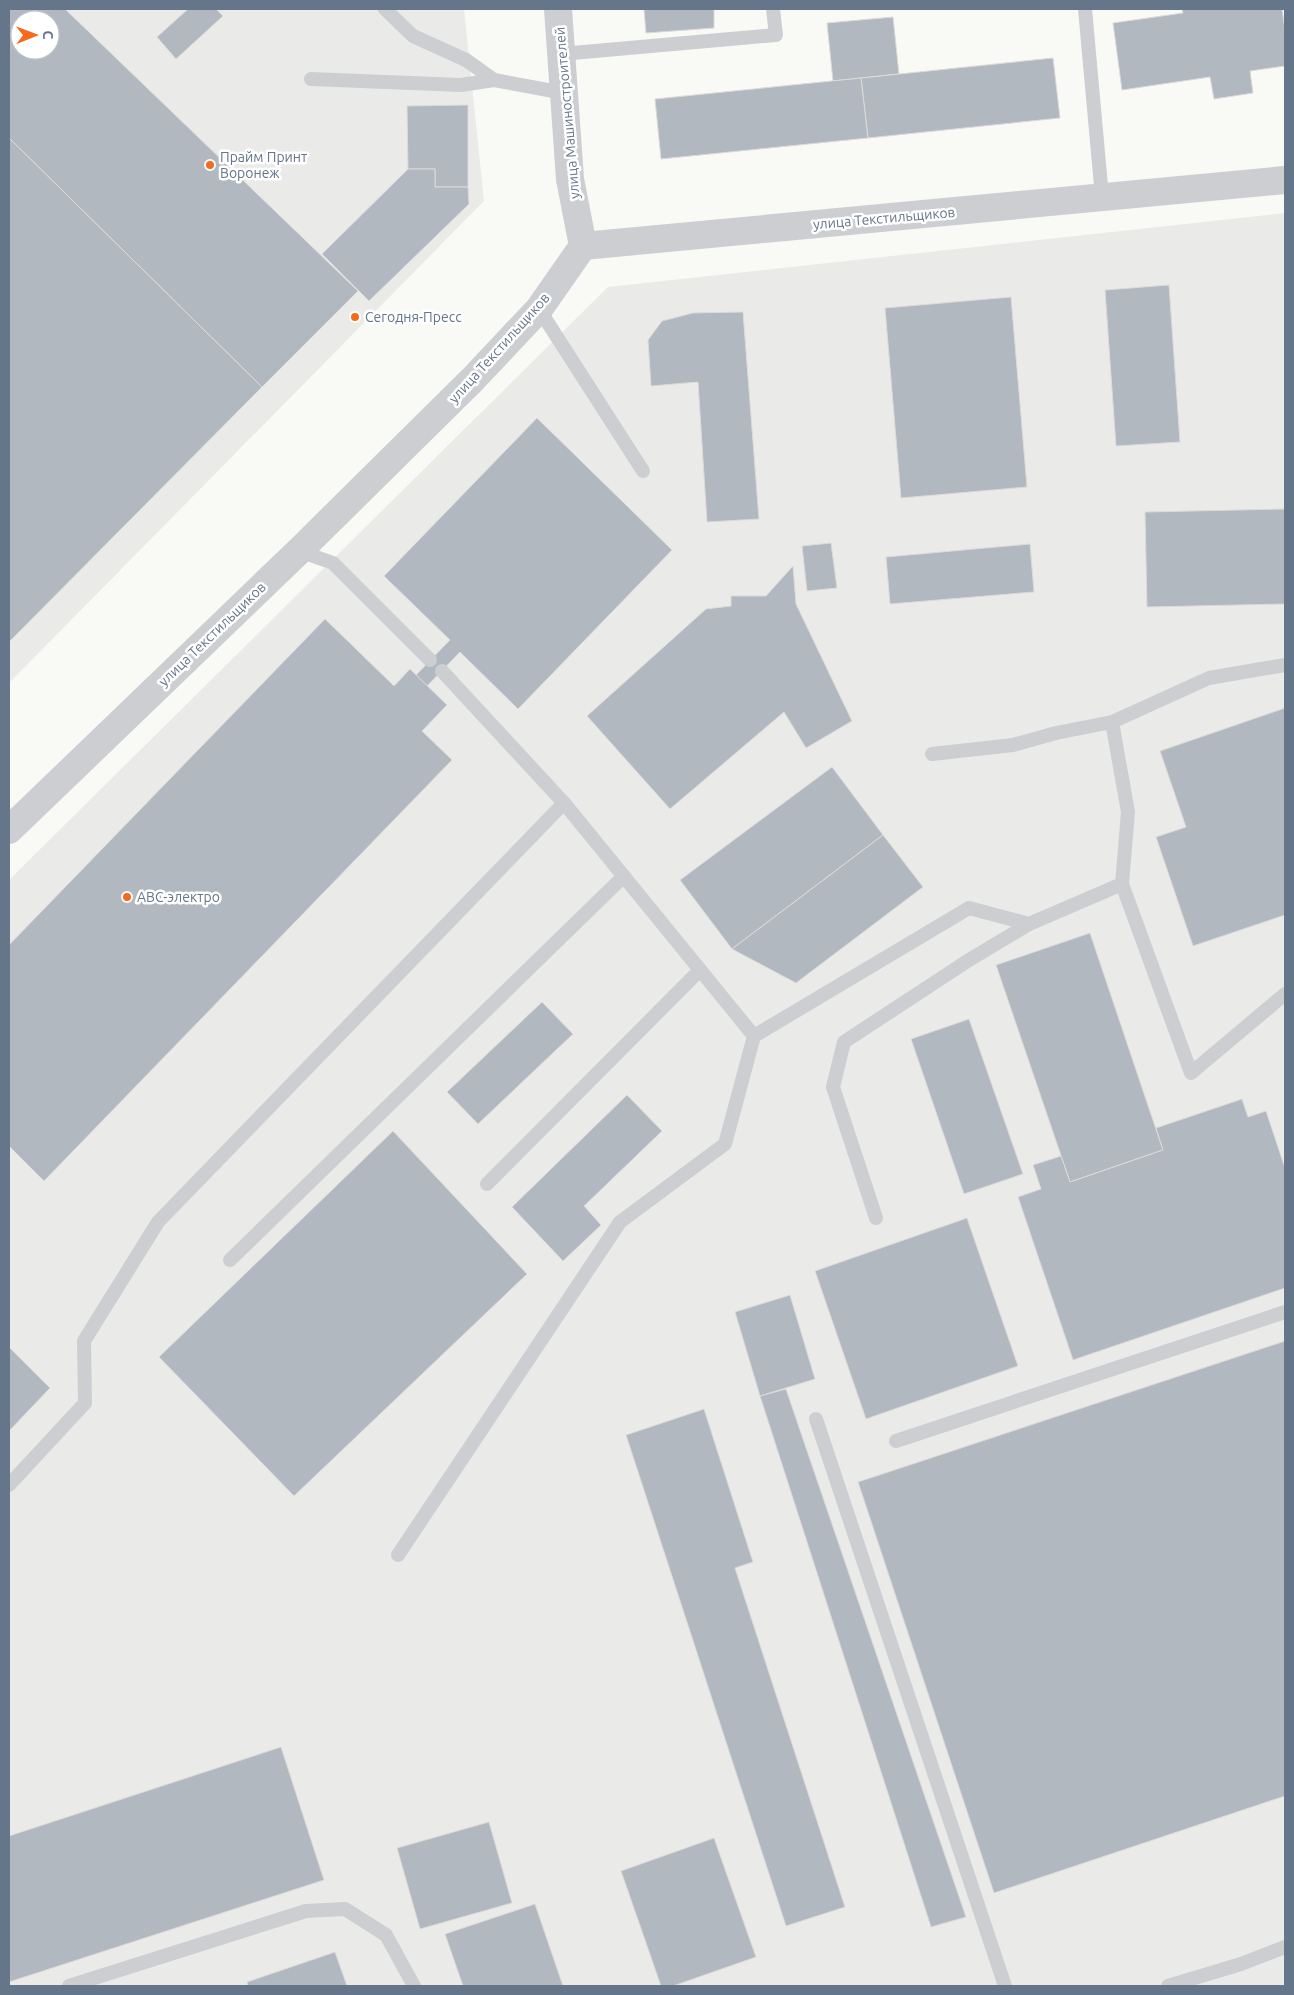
<svg xmlns="http://www.w3.org/2000/svg" width="1294" height="1995" viewBox="0 0 1294 1995" font-family="Ubuntu,sans-serif">
<rect width="100%" height="100%" fill="#f9f9f6"/>
<g fill="#eaeae9" fill-rule="evenodd">
<path d="M9,9H464L484,201L9,683ZM20,20H50V50H20Z"/>
<path d="M1285,213V1986H9V880L608,287Z"/>
</g>
<g fill="#b1b8c0" stroke="#dbdbd9" fill-rule="evenodd">
<path d="M9,9H65L358,291L262,387L9,138ZM20,20H50V50H20Z"/>
<path d="M188,9H216L223,16L176,59L157,37Z"/>
<path d="M644,9H714V28L646,33Z"/>
<path d="M1182,9H1282L1285,30V66L1250,71L1253,93L1214,99L1210,77L1122,90L1113,23L1183,13Z"/>
<path d="M893,17L899,74L833,81L827,23Z"/>
<path d="M1053,58L1060,118L868,138L861,78Z"/>
<path d="M861,78L868,138L661,159L655,99Z"/>
<path d="M468,105V187H435V169H408L407,106Z"/>
<path d="M9,138L262,387L9,642Z"/>
<path d="M408,169H435V187H468L469,204L369,301L322,254Z"/>
<path d="M1169,285L1180,442L1116,446L1105,290Z"/>
<path d="M1011,297L1027,487L901,498L885,308Z"/>
<path d="M743,312L759,519L707,522L698,382L651,386L648,340L662,321L693,313Z"/>
<path d="M537,418L672,550L518,709L460,652L427,686L416,675L450,640L384,576Z"/>
<path d="M1285,509V604L1147,607L1145,512Z"/>
<path d="M831,543L837,588L807,591L802,546Z"/>
<path d="M1030,544L1034,592L890,604L886,557Z"/>
<path d="M793,566L796,604L852,721L806,748L784,712L670,809L587,716L706,609L731,606V596H766Z"/>
<path d="M325,619L394,686L410,669L447,705L422,731L452,760L44,1181L9,1146V945Z"/>
<path d="M1285,708V915L1193,946L1156,837L1186,827L1160,751Z"/>
<path d="M832,767L883,835L732,949L680,880Z"/>
<path d="M883,835L923,887L796,983L732,949Z"/>
<path d="M1090,933L1163,1150L1070,1182L996,965Z"/>
<path d="M542,1002L573,1034L478,1124L447,1092Z"/>
<path d="M969,1019L1023,1174L964,1194L911,1039Z"/>
<path d="M627,1095L662,1131L584,1206L601,1225L563,1261L512,1207Z"/>
<path d="M1242,1099L1248,1117L1266,1111L1285,1168V1288L1073,1360L1018,1197L1041,1189L1033,1165L1061,1156L1070,1182L1163,1150L1156,1128Z"/>
<path d="M393,1131L527,1274L294,1496L159,1357Z"/>
<path d="M967,1218L1018,1366L866,1419L815,1271Z"/>
<path d="M790,1295L815,1379L760,1396L735,1312Z"/>
<path d="M1285,1341V1796L994,1893L858,1482Z"/>
<path d="M9,1347L50,1388L9,1431Z"/>
<path d="M786,1389L966,1917L931,1927L760,1396Z"/>
<path d="M704,1409L753,1562L735,1568L845,1907L786,1926L626,1435Z"/>
<path d="M281,1747L324,1880L9,1982V1836Z"/>
<path d="M489,1822L512,1903L420,1929L397,1848Z"/>
<path d="M714,1838L756,1957L673,1986H661L621,1871Z"/>
<path d="M535,1904L563,1986H463L445,1934Z"/>
<path d="M335,1952L347,1986H248L247,1982Z"/>
</g>
<g fill="none" stroke-linecap="round" stroke-linejoin="round">
<g stroke="#ccced2" stroke-width="14">
<path d="M385,9L413,36L466,60L494,80"/>
<path d="M1085,9L1102,197"/>
<path d="M561,54L776,35L773,9"/>
<path d="M311,79L461,85L494,80L564,93"/>
<path d="M539,309L643,471"/>
<path d="M299,551L333,563L430,660"/>
<path d="M1285,665L1209,678L1112,722L1128,812L1122,884L1191,1073L1285,994"/>
<path d="M442,671L564,803L754,1036"/>
<path d="M932,754L1013,745L1056,733L1112,722"/>
<path d="M487,1184L700,970"/>
<path d="M876,1218L833,1087L844,1042L969,960L1029,924"/>
<path d="M230,1260L624,876"/>
<path d="M816,1419L1005,1986"/>
<path d="M896,1441L1285,1312"/>
<path d="M9,1485L85,1403L84,1341L158,1222L564,803"/>
<path d="M398,1555L620,1222L725,1144L754,1036L969,908L1029,924L1122,884"/>
<path d="M69,1986L306,1911L345,1909L386,1935L414,1986"/>
<path d="M1168,1986L1241,1964L1285,1947"/>
</g>
<g stroke="#ccced2" stroke-width="28">
<path d="M558,9L570,179L583,246"/>
<path d="M9,830L299,551L473,379L539,309L583,246L1285,180"/>
</g>
</g>
<g fill="#f46b1c" stroke="#fff" stroke-width="2">
<circle cx="210" cy="165" r="5"/>
<circle cx="355" cy="317" r="5"/>
<circle cx="127" cy="897" r="5"/>
</g>
<g text-anchor="middle" stroke-width="5" stroke-linejoin="round" paint-order="stroke">
<g font-size="14" fill="#65758a" stroke="#fff">
<text transform="translate(567 113) rotate(-95)" y="5">улица Машиностроителей</text>
<text transform="translate(884 218) rotate(-5)" y="5">улица Текстильщиков</text>
<text transform="translate(499 348) rotate(-48)" y="5">улица Текстильщиков</text>
<text transform="translate(212 634) rotate(-44)" y="5">улица Текстильщиков</text>
</g>
<g font-size="14" fill="#65758a" stroke="#fff" text-anchor="start">
<text x="220" y="162">Прайм Принт<tspan x="220" dy="16">Воронеж</tspan></text>
<text x="365" y="322">Сегодня-Пресс</text>
<text x="137" y="902">АВС-электро</text>
</g>
</g>
<rect width="1294" height="1995" fill="none" stroke="#65758a" stroke-width="20"/>
<g transform="translate(35 35) rotate(89)"><circle r="24" fill="#ffffff" stroke="#c1c8d0"/>
<path d="M0-4L9 19L0 12L-9 19Z" fill="#f46b1c"/>
<text y="-8" font-size="14" font-weight="bold" text-anchor="middle" fill="#65758a">С</text>
</g>
</svg>
